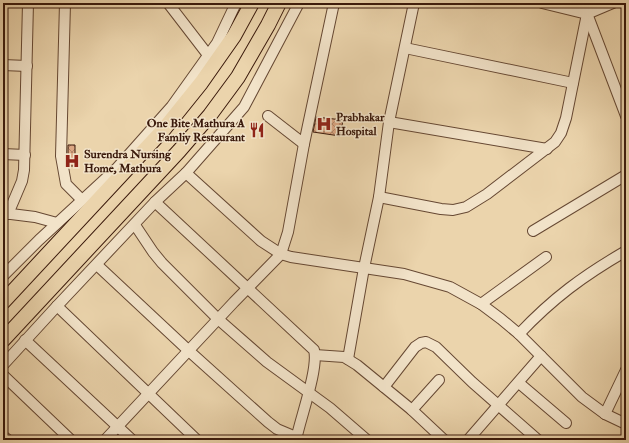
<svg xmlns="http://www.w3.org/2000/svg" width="629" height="443" viewBox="0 0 629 443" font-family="'IM FELL Double Pica',serif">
<defs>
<pattern id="building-cross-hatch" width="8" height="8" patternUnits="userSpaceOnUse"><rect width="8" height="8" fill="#dca783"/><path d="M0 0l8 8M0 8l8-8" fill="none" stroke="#b38769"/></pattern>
</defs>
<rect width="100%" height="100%" fill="#ebd4ac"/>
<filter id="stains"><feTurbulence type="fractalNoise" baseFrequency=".005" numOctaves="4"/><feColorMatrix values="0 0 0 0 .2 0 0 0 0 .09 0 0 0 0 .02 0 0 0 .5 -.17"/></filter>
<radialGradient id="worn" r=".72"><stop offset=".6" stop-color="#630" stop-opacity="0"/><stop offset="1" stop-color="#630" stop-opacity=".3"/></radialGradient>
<g fill="url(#building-cross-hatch)" stroke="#3a190b">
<path d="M316,117L343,120L340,136L313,132Z"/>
<path d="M68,145H75V166H69L68,156Z"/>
</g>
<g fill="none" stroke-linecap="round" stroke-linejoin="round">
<defs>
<g id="minor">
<path d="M65,3L61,156L66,184L82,200"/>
<path d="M168,3L208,55"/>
<path d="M542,3L587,14L613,3"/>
<path d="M583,3L626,116"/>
<path d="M405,48L573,83"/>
<path d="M3,65L27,66"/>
<path d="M268,116L304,144L334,3"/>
<path d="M389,122L547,149"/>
<path d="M3,154L25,155"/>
<path d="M186,173L261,241L281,254L291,257L404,274L450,287L481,304L501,319L519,334L582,397L605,414L626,424"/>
<path d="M379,197L441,209L453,210L466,207L487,194L555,142L561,133L566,118L587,14"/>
<path d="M155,202L314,350C319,368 300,419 296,440"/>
<path d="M3,213L35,217L57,223"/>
<path d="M8,214L22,181L24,170L28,3"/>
<path d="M135,225L153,252L162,263L218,319L267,362L330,408L367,440"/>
<path d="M533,231L626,175"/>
<path d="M97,265L189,351L268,422L277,429L296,437"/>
<path d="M3,276L39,240L116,169L172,106L217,43L236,3"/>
<path d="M481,304L546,257"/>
<path d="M57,306L197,440"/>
<path d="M519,334C553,298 583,276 626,251"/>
<path d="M25,340L132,440"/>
<path d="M315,355L344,357L357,365L412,410L444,440"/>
<path d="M348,359L364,268L379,197L389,122L414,3"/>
<path d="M3,365L57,306L155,202L186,173L244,107L299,3"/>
<path d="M3,375L71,440"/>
<path d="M519,383L566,423"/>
<path d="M384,387L415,347L421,343L426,342L436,347L472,382L538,440"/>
<path d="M412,410L439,380"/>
<path d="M605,414L626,370"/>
<path d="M3,436L8,440"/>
<path d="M105,440L234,302L281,254L288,232L304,144"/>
<path d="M468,440L541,356"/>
</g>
<g id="highway">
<path d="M3,302L164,129L201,83L234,36L252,3"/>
<path d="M3,340L179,151L210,115L238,77L268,25L279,3"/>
</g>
</defs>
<use href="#minor" stroke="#664833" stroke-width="12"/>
<use href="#highway" stroke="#3a190b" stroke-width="16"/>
<use href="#minor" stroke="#f2e3c9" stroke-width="10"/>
<use href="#highway" stroke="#ebd4ac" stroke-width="14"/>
</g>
<defs>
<symbol id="hospital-bare" viewBox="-9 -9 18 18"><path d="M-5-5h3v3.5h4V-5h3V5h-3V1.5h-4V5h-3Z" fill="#8f2418" stroke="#f2e3c9" stroke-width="2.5" paint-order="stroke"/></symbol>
<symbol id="restaurant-bare" viewBox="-9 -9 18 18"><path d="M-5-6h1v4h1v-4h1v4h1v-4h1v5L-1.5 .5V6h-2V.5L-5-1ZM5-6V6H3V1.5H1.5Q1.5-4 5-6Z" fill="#8f2418" stroke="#f2e3c9" stroke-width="2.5" paint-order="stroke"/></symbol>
</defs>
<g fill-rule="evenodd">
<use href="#hospital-bare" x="313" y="113" width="22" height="22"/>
<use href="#restaurant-bare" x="246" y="119" width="22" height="22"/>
<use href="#hospital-bare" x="61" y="150" width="22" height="22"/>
</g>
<g text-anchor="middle" stroke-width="3" stroke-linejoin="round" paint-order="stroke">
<g font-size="12" font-weight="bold" fill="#3a190b" stroke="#f2e3c9" text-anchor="start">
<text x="336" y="121">Prabhakar<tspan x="336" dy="14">Hospital</tspan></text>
<text x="245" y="127" text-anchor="end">One Bite Mathura A<tspan x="245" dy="14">Famliy Restaurant</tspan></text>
<text x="84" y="158">Surendra Nursing<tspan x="84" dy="14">Home, Mathura</tspan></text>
</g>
</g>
<rect width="629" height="443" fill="none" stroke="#ebd4ac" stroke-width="16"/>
<rect x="4" y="4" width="621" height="435" fill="none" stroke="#3a190b" stroke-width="2"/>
<rect x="8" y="8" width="613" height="427" fill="none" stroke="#3a190b"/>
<rect width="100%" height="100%" filter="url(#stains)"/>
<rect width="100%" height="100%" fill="url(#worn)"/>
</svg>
